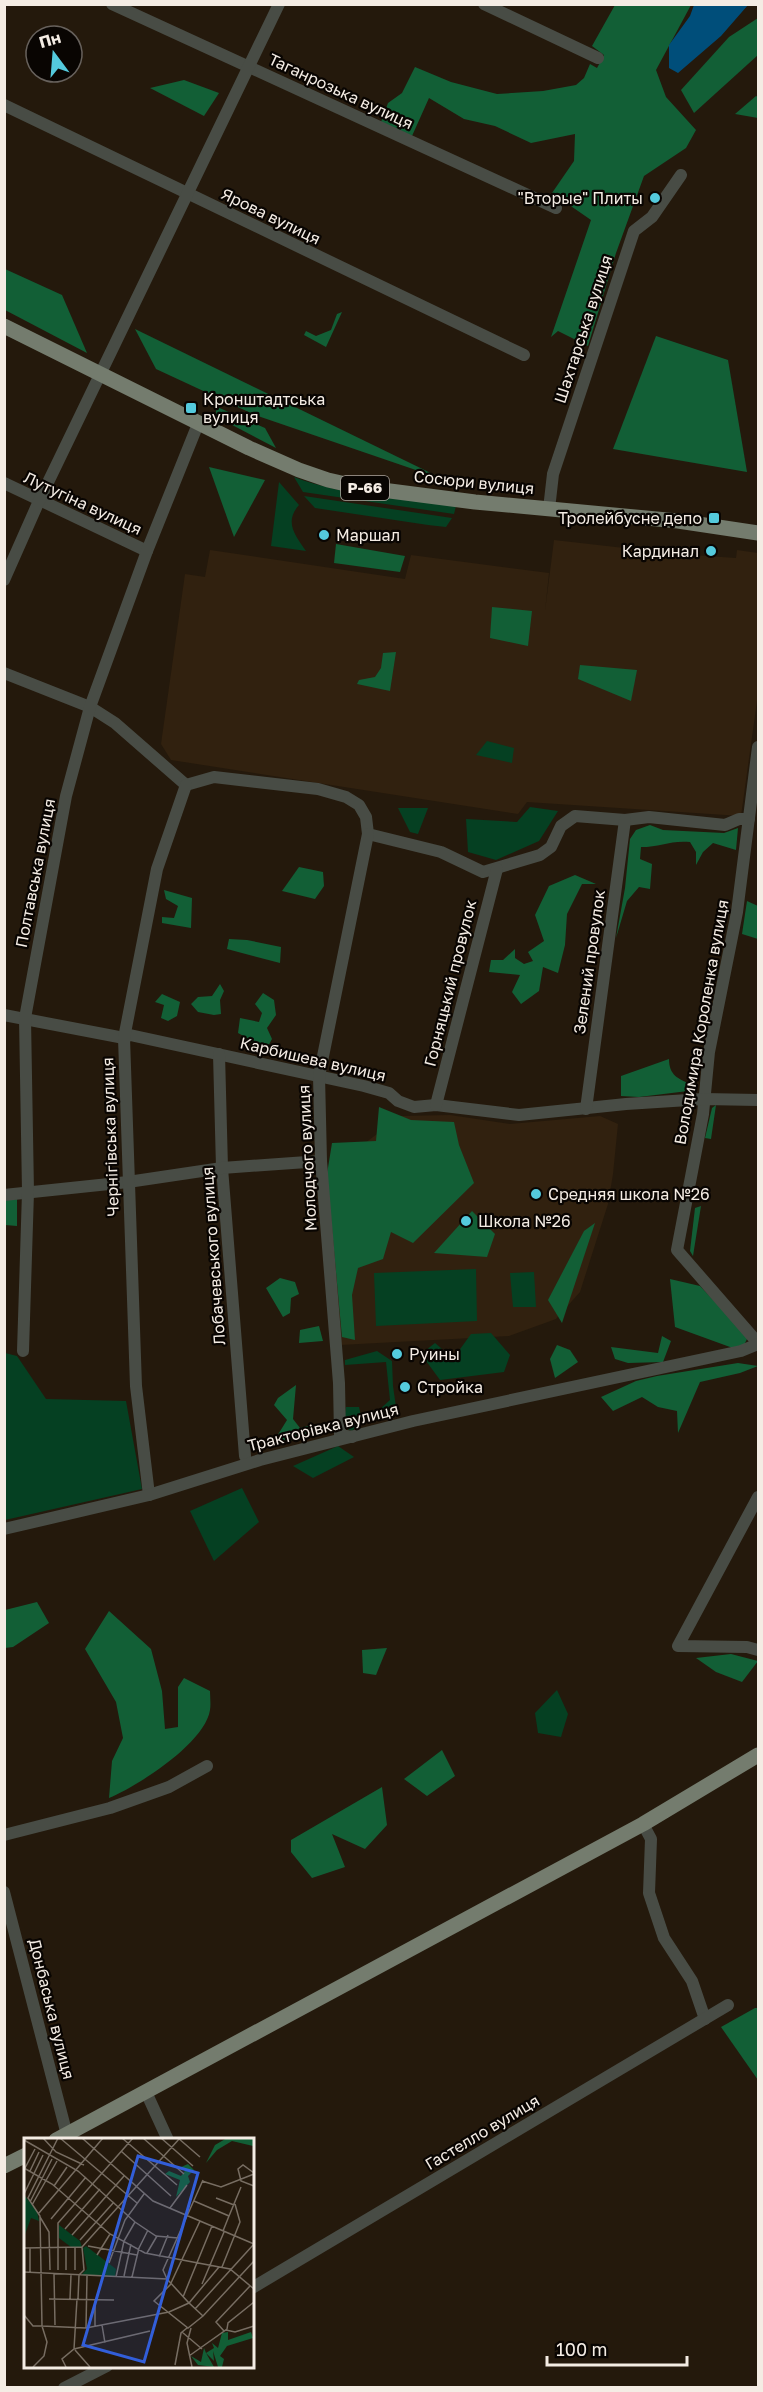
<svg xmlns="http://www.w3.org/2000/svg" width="763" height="2392" viewBox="0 0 763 2392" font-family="'Golos Text',sans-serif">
<rect width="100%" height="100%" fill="#24190c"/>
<g fill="#31210f">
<path d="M554,540L677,554L736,558L737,550L758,553V694L741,816L527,802L518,814L171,760L161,744L185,574L205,577L210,550L405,579L411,555L549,573L545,611Z"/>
<path d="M450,1115L510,1124L600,1116L618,1124L613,1174L608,1204L580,1292L556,1319L509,1336L340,1345L325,1173L401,1116Z"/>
</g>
<g fill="#054022">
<path d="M294,477C345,496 398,499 452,504L456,506L454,514L303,492Z"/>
<path d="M279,482L299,505C284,522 295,535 306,551L271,546Z"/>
<path d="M304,496L452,518L446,527L428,525L315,508Z"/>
<path d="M487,741L514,748L512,763L476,755Z"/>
<path d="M530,807L558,811L539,841L496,860L468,852L466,819L517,822Z"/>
<path d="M398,808H428L418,834L410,832Z"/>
<path d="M476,1269L477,1321L376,1326L374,1273Z"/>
<path d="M534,1272L536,1307H513L510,1273Z"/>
<path d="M491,1333L510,1355L504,1372L440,1380L421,1354L435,1343L456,1361L458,1352L471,1334Z"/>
<path d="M377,1351L392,1361L393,1386L396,1407L385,1418L379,1410L390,1400L386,1362L345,1365V1360Z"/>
<path d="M5,1353L17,1356L46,1399L126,1401L142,1489L5,1520Z"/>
<path d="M346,1407H359L362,1420L352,1431L343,1427Z"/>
<path d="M338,1446L354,1457L313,1478L293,1466Z"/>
<path d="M242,1488L259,1522L214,1561L190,1511Z"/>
<path d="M557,1690L568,1714L561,1737L538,1733L535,1713Z"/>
</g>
<g fill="#125f36">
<path d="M615,5H691L656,70L666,97L696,130L686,148L644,176L616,253L588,346L558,331L551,337L591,220L552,193L574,161L575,134L531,143L495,126L464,119L429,98L412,136L381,122L388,103L402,93L415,67L451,82L497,94L543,91L576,85L584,78L590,64L597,68L604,55L592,46Z"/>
<path d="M758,18V55L694,113L681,90L729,37Z"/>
<path d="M184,80L219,93L204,116L150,88Z"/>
<path d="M756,96L758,97V118L735,114Z"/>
<path d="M5,269L62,295L87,353L5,310Z"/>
<path d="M342,312L326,347L304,335L306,331L316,336L331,330L337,314Z"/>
<path d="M135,329L445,480L255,415L156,369Z"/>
<path d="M656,336L728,360L747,472L613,449Z"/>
<path d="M215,406L265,428L276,448L217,417Z"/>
<path d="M209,467L265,480L234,537Z"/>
<path d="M336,544L405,556L400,572L334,563Z"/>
<path d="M492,607L532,611L528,646L490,638Z"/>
<path d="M396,652L390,691L357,684L359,680L375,677L381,668L383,653Z"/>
<path d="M580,665L637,670L631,701L578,679Z"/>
<path d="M650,825L663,830L724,833L738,828L736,850L713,843L703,852L696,865V852L690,842C671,840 660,847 641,847L640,859L652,864L650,889L639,887L627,901L616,938L625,888L630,839L636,830Z"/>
<path d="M299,867L323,872L324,886L315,899L282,891Z"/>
<path d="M575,875L596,884H582L567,914L565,945L558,973L543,967L539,991L521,1004L512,992L520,975L489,972L491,960H503L515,949V958L524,964L533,961L528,952L544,941L535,915L549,886Z"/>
<path d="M164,890L192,898L191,928L162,923V917L174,918L178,906L166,899Z"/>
<path d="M747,901L758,906V939L742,934Z"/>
<path d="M229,939L247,940L281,947L280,963L227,949Z"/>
<path d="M220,984L224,991L220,1000L221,1014L214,1015L198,1012L191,1004L198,997L212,996Z"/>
<path d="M263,993L274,1000L276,1015L267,1028L272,1039L266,1050L252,1045L249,1039L238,1033L240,1018L259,1022L262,1013L255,1004Z"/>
<path d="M162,994L180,1002L177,1016L168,1021L161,1018L164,1005L155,1002Z"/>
<path d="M669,1059C669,1075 678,1079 691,1084L688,1091L639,1097L621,1096V1076Z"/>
<path d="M716,1105L711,1139L705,1138L712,1108Z"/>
<path d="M379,1107L411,1120L454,1122L459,1145L474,1183L413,1243L391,1232L383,1259L358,1268L352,1295L355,1340L342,1337L327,1174L332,1143L376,1141Z"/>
<path d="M17,1199V1226L5,1225L4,1200Z"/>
<path d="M701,1206L693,1256L690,1251L695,1208Z"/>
<path d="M472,1211L495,1234L487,1257L434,1253Z"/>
<path d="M595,1223L562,1323L548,1300L584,1231Z"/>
<path d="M280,1278L295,1282L299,1294L291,1298L290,1313L283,1317L266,1288Z"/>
<path d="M670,1279L700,1286L748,1337L741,1351L675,1327Z"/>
<path d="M319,1326L323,1341L299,1343L300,1330Z"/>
<path d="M662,1336L671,1341L663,1362L628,1363L615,1359L611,1347L658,1353Z"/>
<path d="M557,1345L570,1350L578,1362L555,1378L550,1359Z"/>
<path d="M738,1363L758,1366L740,1373L700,1382L678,1433L677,1411L658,1407L642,1397L613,1411L601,1397L636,1381L657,1376Z"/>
<path d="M296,1385L293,1419L300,1428L311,1425L317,1429L299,1440L274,1441L287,1420L274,1405L278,1398Z"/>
<path d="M37,1602L49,1623L13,1647L5,1648V1610Z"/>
<path d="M109,1611L151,1649L162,1691L165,1729L178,1727V1687L184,1678L210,1691C210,1697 211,1704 210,1710C205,1743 138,1786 109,1798L112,1761L123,1738L116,1702L85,1649Z"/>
<path d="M387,1648L376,1675L363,1673L362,1650Z"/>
<path d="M731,1654L758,1661L742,1682L716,1672L696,1658Z"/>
<path d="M442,1750L455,1776L427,1796L404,1779Z"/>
<path d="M382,1787L387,1825L365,1849L332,1834L345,1867L312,1878L291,1852V1840Z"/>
<path d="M755,2008H758V2080L721,2027Z"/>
</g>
<path fill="#004e7a" d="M694,5H748L721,36L678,73L669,68V45L690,16Z"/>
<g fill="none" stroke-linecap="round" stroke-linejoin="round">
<g stroke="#484c45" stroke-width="12">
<path d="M112,4L556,208"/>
<path d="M484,4L598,58"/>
<path d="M4,105L524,355"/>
<path d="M4,483L147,551"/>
<path d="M549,509L553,474L634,231L652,217L681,175"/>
<path d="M4,580L39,501L279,4"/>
<path d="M4,673L90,707L115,723L186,785"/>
<path d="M758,747L737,912L709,1052L703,1114L677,1250L758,1343"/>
<path d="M186,785L214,777L318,789L346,797L359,805L366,817L368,834L441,852L483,872L540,855L551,847L561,826L575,816L625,820L649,817L725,825L739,819H749"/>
<path d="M4,1015L124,1038L130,1035L364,1086L389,1093L398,1101L414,1107L436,1105L519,1115L626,1104L704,1099L758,1100"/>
<path d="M219,1054L222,1168L245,1456"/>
<path d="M436,1105L497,869"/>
<path d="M586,1109L625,820"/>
<path d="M4,1195L128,1182L222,1168L321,1161"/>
<path d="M23,1351L28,1192L25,1018L66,796L90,707L147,551L198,424"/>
<path d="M352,1437L340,1435L339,1383L321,1161L319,1076L368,834"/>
<path d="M149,1495L136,1386L124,1038L157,869L186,785"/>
<path d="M758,1497L678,1646L747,1647L758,1650"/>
<path d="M4,1529L149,1495L260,1460L413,1421L741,1351L758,1344"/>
<path d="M643,1824L651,1839L649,1893L664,1938L692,1981L705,2019"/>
<path d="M4,1835L110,1808L169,1787L207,1766"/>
<path d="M4,1892L67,2135"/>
<path d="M146,2092L168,2140"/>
<path d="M252,2288L728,2005"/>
<path d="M64,2388L107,2366"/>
</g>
<g stroke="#747c6e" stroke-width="15">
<path d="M4,326L249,448L299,470L328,480L359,487L475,502L678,521L758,533"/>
<path d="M56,2140L643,1824L758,1755"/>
<path d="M4,2166L26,2155"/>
</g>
</g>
<g fill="#54cadd" stroke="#090502" stroke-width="2">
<circle cx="655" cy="198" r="6"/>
<rect x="185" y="402" width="12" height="12" rx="3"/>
<rect x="708" y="512" width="12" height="12" rx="3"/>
<circle cx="324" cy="535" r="6"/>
<circle cx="711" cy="551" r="6"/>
<circle cx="536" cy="1194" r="6"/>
<circle cx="466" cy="1221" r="6"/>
<circle cx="397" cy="1354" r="6"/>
<circle cx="405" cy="1387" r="6"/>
</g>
<g text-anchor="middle" stroke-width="4.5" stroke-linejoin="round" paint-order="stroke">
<rect fill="#090502" stroke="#aea7a0" stroke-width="1.5" x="341" y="476" width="48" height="24" rx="4.5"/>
<g font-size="15" font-weight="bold" fill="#f4ece4">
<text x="365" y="493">Р-66</text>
</g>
<g font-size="16" fill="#f4ece4" stroke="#090502">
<text transform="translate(341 91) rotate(25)" y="6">Таганрозька вулиця</text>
<text transform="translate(271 216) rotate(26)" y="6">Ярова вулиця</text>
<text transform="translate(583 329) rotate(-72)" y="6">Шахтарська вулиця</text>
<text transform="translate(474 482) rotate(6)" y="6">Сосюри вулиця</text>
<text transform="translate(83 503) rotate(25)" y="6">Лутугіна вулиця</text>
<text transform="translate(35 873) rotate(-79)" y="6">Полтавська вулиця</text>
<text transform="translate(589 962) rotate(-82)" y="6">Зелений провулок</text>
<text transform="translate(450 983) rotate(-76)" y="6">Горняцький провулок</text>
<text transform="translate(701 1022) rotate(-80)" y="6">Володимира Короленка вулиця</text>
<text transform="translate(313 1059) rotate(13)" y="6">Карбишева вулиця</text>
<text transform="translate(110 1137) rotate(-92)" y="6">Чернігівська вулиця</text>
<text transform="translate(307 1158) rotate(-93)" y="6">Молодчого вулиця</text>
<text transform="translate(213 1256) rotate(-94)" y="6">Лобачевського вулиця</text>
<text transform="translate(323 1427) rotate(-14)" y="6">Тракторівка вулиця</text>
<text transform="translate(52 2009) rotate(76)" y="6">Донбаська вулиця</text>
<text transform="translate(482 2132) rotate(-31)" y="6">Гастелло вулиця</text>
</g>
<g font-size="16" fill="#f4ece4" stroke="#090502" text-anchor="start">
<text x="643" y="204" text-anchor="end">"Вторые" Плиты</text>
<text x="203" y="405">Кронштадтська<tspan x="203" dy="18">вулиця</tspan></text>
<text x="702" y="524" text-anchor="end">Тролейбусне депо</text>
<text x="336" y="541">Маршал</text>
<text x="699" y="557" text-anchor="end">Кардинал</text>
<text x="548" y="1200">Средняя школа №26</text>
<text x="478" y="1227">Школа №26</text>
<text x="409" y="1360">Руины</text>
<text x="417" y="1393">Стройка</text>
</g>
</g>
<g transform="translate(24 2138)">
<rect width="230" height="230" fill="#24190c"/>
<path d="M1,58L13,73L15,83L7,80L0,99ZM35,87L56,103L58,109H47L35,100ZM62,108L92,131L91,139L57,137L63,131L59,110Z" fill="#054022"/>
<path d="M203,0H229V8L208,3L193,12L182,25L191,7ZM164,26L170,32L164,38L166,44L152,59L156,42L141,36L145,33L157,38L161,33L157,29ZM204,194V202L227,194L229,200L203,208L196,218L200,221L198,229H194L189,213L190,223L182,215L190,229L174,227L167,218L177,224L180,210L182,215L190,210L188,205L194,210L198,195Z" fill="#125f36"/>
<path fill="none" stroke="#776d62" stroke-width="1.5" d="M19,0L32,14L60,27M34,0L4,60L16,78L18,188L62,190L145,174L165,165L179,178L230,123M36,0L113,65M58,0L129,63L230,106M98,0L153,47M119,0L160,36M137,0L169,28M154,0L176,19M0,2L54,33L111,84L132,98L154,100M97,13L147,58M0,30L28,46L86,96L121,115L206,131L230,151M0,32L11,11M6,33L15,14M230,35L219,27L214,31L217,43L230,48M178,43L197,49L230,36M30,48L43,29M0,56L19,17M192,60L210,67M170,63L205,78L199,93M6,64L28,21M8,67L33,23M146,70L163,47M15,75L79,0M205,78L217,49M16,79L25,94L26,132M27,81L62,39M176,83L146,147L130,163L164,190L179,178M41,91L76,51M48,97L100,38M56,102L90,64M64,108L113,117M0,110L58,109M6,110V134M42,110V132M123,115L133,98M73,117L86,96M135,119L144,97M85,125L101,82L120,56M198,129L216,84L211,66M34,132V85L109,0M51,132V110M0,134L143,141L165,165L195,129M30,136L31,187M100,138L107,106M92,139L100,103L111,84M108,139L115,110L124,92M143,141L139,132L179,42M178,146L200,94M159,159L188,88M25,161L90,162M46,161L47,137M54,161L55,137L60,132L58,109L156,0M171,171L230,106M0,177L9,188H18L23,204L20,218L9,229M78,187L81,205M71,188V163M62,190L63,138M167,190L163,205L168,229M202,192L211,194L230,188M200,193L192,184L226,148M158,194L178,211M50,211L53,161M51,212L66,229M165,218L203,191L204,185L230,164M151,227L157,195L163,190M42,229L38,221L50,211L126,193"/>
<path fill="#325ed9" fill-opacity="0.15" stroke="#325ed9" stroke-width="3" d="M114,18L174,35L120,224L59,207Z"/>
<rect width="230" height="230" fill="none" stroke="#f4ece4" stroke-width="3"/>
</g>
<rect width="763" height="2392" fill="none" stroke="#f4ece4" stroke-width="12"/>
<g transform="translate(54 54) rotate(344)"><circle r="28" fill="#090502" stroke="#67615c" stroke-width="1.5"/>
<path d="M0-4.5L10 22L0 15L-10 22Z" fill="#54cadd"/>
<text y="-9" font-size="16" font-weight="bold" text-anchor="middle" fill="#f4ece4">Пн</text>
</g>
<path d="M547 2356v9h140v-9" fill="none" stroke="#f4ece4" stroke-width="3"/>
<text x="556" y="2356" font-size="18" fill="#f4ece4" stroke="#090502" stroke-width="4.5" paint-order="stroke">100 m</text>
</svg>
